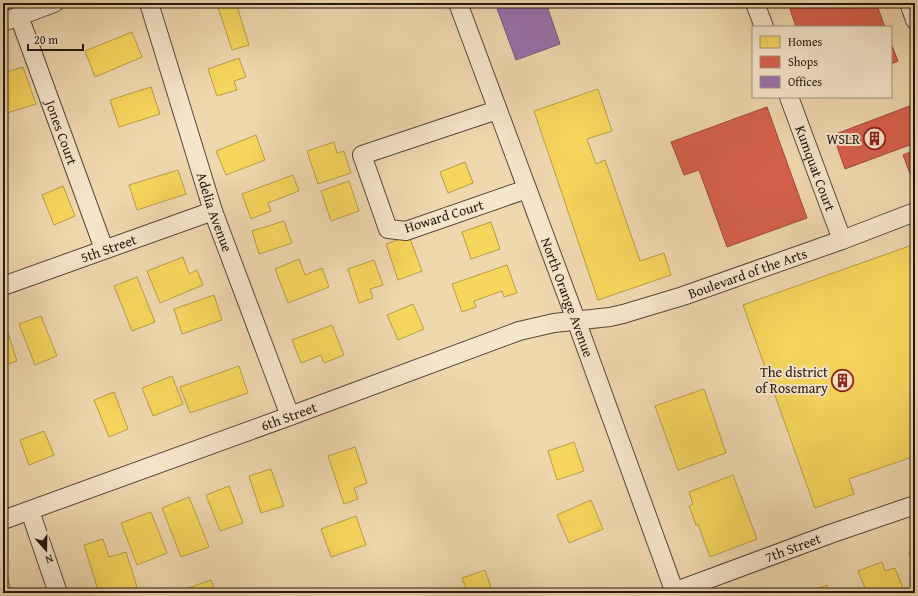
<svg xmlns="http://www.w3.org/2000/svg" width="918" height="596" viewBox="0 0 918 596" font-family="'Gentium Book Plus',serif">
<rect width="100%" height="100%" fill="#efd7ae"/>
<filter id="stains"><feTurbulence type="fractalNoise" baseFrequency=".005" numOctaves="4"/><feColorMatrix values="0 0 0 0 .2 0 0 0 0 .09 0 0 0 0 .02 0 0 0 .5 -.17"/></filter>
<radialGradient id="worn" r=".72"><stop offset=".6" stop-color="#630" stop-opacity="0"/><stop offset="1" stop-color="#630" stop-opacity=".3"/></radialGradient>
<g fill="#f6d55c" stroke="#b79c45">
<path d="M219,3H236L249,45L232,50L217,4Z"/>
<path d="M132,32L142,57L95,77L85,51Z"/>
<path d="M239,58L246,77L234,81L237,90L217,96L208,69Z"/>
<path d="M23,67L36,104L7,113L3,101V73Z"/>
<path d="M151,87L160,114L119,127L110,100Z"/>
<path d="M598,89L612,131L587,139L596,164L605,160L640,261L664,253L671,275L598,300L534,111Z"/>
<path d="M256,135L265,160L226,175L216,151Z"/>
<path d="M334,142L337,153L344,151L351,173L318,184L307,151Z"/>
<path d="M465,162L473,183L448,193L440,172Z"/>
<path d="M178,170L186,194L137,210L129,185Z"/>
<path d="M293,175L299,191L268,203L271,211L251,219L242,194Z"/>
<path d="M349,181L359,211L331,221L321,191Z"/>
<path d="M63,186L75,216L54,225L42,195Z"/>
<path d="M284,221L292,243L259,254L252,231Z"/>
<path d="M491,222L500,249L471,259L462,232Z"/>
<path d="M409,236L422,271L398,280L386,244Z"/>
<path d="M915,244V456L849,479L854,494L815,508L743,305Z"/>
<path d="M183,257L189,274L197,270L203,285L160,303L147,271Z"/>
<path d="M299,259L305,275L322,268L329,287L288,303L275,269Z"/>
<path d="M374,260L383,285L370,289L373,298L359,303L348,269Z"/>
<path d="M507,265L517,293L504,297L502,291L474,301L476,307L462,312L452,284Z"/>
<path d="M137,277L155,322L132,331L114,286Z"/>
<path d="M214,295L222,320L182,334L174,309Z"/>
<path d="M413,304L424,329L398,340L387,315Z"/>
<path d="M41,316L57,356L35,365L19,324Z"/>
<path d="M332,325L344,355L324,363L321,355L301,363L292,340Z"/>
<path d="M8,333L17,361L3,366V334Z"/>
<path d="M239,366L248,393L190,413L180,387Z"/>
<path d="M172,376L183,404L153,416L142,388Z"/>
<path d="M704,389L726,453L678,470L655,406Z"/>
<path d="M114,392L128,429L109,437L94,400Z"/>
<path d="M44,431L54,455L29,465L20,440Z"/>
<path d="M574,442L584,471L557,480L548,451Z"/>
<path d="M355,447L367,483L354,488L358,499L344,504L328,456Z"/>
<path d="M271,469L284,506L261,513L249,476Z"/>
<path d="M733,475L757,539L710,557L698,524L696,525L689,506L693,504L689,492Z"/>
<path d="M229,486L243,523L220,531L206,495Z"/>
<path d="M189,497L209,547L181,557L162,508Z"/>
<path d="M591,500L603,529L569,543L557,515Z"/>
<path d="M151,512L167,553L137,565L121,523Z"/>
<path d="M356,516L366,545L331,557L321,529Z"/>
<path d="M103,539L109,557L126,552L137,587L119,593H99L84,545Z"/>
<path d="M915,550V570L909,552Z"/>
<path d="M882,562L885,571L895,568L904,591L898,593H867L858,571Z"/>
<path d="M485,570L493,593H468L462,578Z"/>
<path d="M5,572L13,593H3V573Z"/>
<path d="M211,580L216,593H190L188,588Z"/>
<path d="M827,585L829,593H805Z"/>
</g>
<g fill="#d6604d" stroke="#a04a3b">
<path d="M807,3H876L885,27H796L790,9Z"/>
<path d="M891,43L898,61L891,64Z"/>
<path d="M915,104V143L845,169L833,135Z"/>
<path d="M767,107L807,218L727,247L699,170L684,175L671,142Z"/>
<path d="M915,150V187L903,155Z"/>
</g>
<path fill="#9970ab" stroke="#76557c" d="M495,3H546L560,44L516,60Z"/>
<g fill="none" stroke-linecap="round" stroke-linejoin="round">
<defs>
<g id="minor">
<path id="s1" d="M149,3L213,211L290,416"/>
<path id="s2" d="M458,3L576,320L675,593"/>
<path d="M755,3L764,27"/>
<path d="M909,3L915,20"/>
<path id="s3" d="M19,16L104,249"/>
<path d="M3,22L54,3"/>
<path id="s4" d="M789,97L842,240"/>
<path d="M497,110L362,155L388,229L406,231L527,189"/>
<path id="s5" d="M3,286L213,211"/>
<path d="M30,511L58,593"/>
<path id="s6" d="M3,520L290,416L519,331L554,323L610,317L623,314L683,296L842,240L915,212"/>
<path id="s7" d="M671,593L830,534L915,505"/>
</g>
</defs>
<use href="#minor" stroke="#564738" stroke-width="20"/>
<use href="#minor" stroke="#f5e5ca" stroke-width="18"/>
</g>
<defs>
<symbol id="building-ring" viewBox="-11 -11 22 22"><circle r="9.5" fill="#f5e5ca" stroke="#8f2418" stroke-width="1.5"/><path d="M-4-6H4V6H1V3H-1V6H-4ZM-2.5-4.3h1.7v1.8h-1.7ZM.8-4.3h1.7v1.8H.8ZM-2.5-1h1.7V.8h-1.7ZM.8-1h1.7V.8H.8Z" fill="#8f2418"/></symbol>
</defs>
<g fill-rule="evenodd">
<use href="#building-ring" x="862" y="126" width="25" height="25"/>
<use href="#building-ring" x="830" y="368" width="25" height="25"/>
</g>
<g text-anchor="middle" stroke-width="4" stroke-linejoin="round" paint-order="stroke">
<g font-size="14" fill="#231710" stroke="#f5e5ca">
<text dy="5" stroke="none"><textPath href="#s3" startOffset="124">Jones Court</textPath></text>
<text dy="5" stroke="none"><textPath href="#s4" startOffset="76">Kumquat Court</textPath></text>
<text dy="5" stroke="none"><textPath href="#s1" startOffset="219">Adelia Avenue</textPath></text>
<text transform="translate(444 216) rotate(-17)" y="5">Howard Court</text>
<text dy="5" stroke="none"><textPath href="#s5" startOffset="112">5th Street</textPath></text>
<text dy="5" stroke="none"><textPath href="#s6" startOffset="786">Boulevard of the Arts</textPath></text>
<text dy="5" stroke="none"><textPath href="#s2" startOffset="314">North Orange Avenue</textPath></text>
<text dy="5" stroke="none"><textPath href="#s6" startOffset="304">6th Street</textPath></text>
<text dy="5" stroke="none"><textPath href="#s7" startOffset="130">7th Street</textPath></text>
</g>
<g font-size="14" fill="#231710" stroke="#f5e5ca" text-anchor="end">
<text x="860" y="144">WSLR</text>
<text x="828" y="377">The district<tspan x="828" dy="16">of Rosemary</tspan></text>
</g>
</g>
<rect width="918" height="596" fill="none" stroke="#efd7ae" stroke-width="16"/>
<rect x="4" y="4" width="910" height="588" fill="none" stroke="#231710" stroke-width="2"/>
<rect x="8" y="8" width="902" height="580" fill="none" stroke="#231710"/>
<rect x="752" y="26" width="140" height="72" fill="#f5e5ca" stroke="#a19380"/>
<rect x="760" y="36" width="20" height="12" fill="#f6d55c" stroke="#a19380"/>
<text x="788" y="46" font-size="12" fill="#231710">Homes</text>
<rect x="760" y="56" width="20" height="12" fill="#d6604d" stroke="#a19380"/>
<text x="788" y="66" font-size="12" fill="#231710">Shops</text>
<rect x="760" y="76" width="20" height="12" fill="#9970ab" stroke="#a19380"/>
<text x="788" y="86" font-size="12" fill="#231710">Offices</text>
<g transform="translate(46 550) rotate(160)" stroke="#f5e5ca" stroke-width="3" paint-order="stroke">
<path d="M0-3L7 15L0 10L-7 15Z" fill="#231710"/>
<text y="-6" font-size="11" font-weight="bold" text-anchor="middle" fill="#231710">N</text>
</g>
<path d="M28 44v6h55v-6" fill="none" stroke="#231710" stroke-width="2"/>
<text x="34" y="44" font-size="12" fill="#231710" stroke="#f5e5ca" stroke-width="3" paint-order="stroke">20 m</text>
<rect width="100%" height="100%" filter="url(#stains)"/>
<rect width="100%" height="100%" fill="url(#worn)"/>
</svg>
